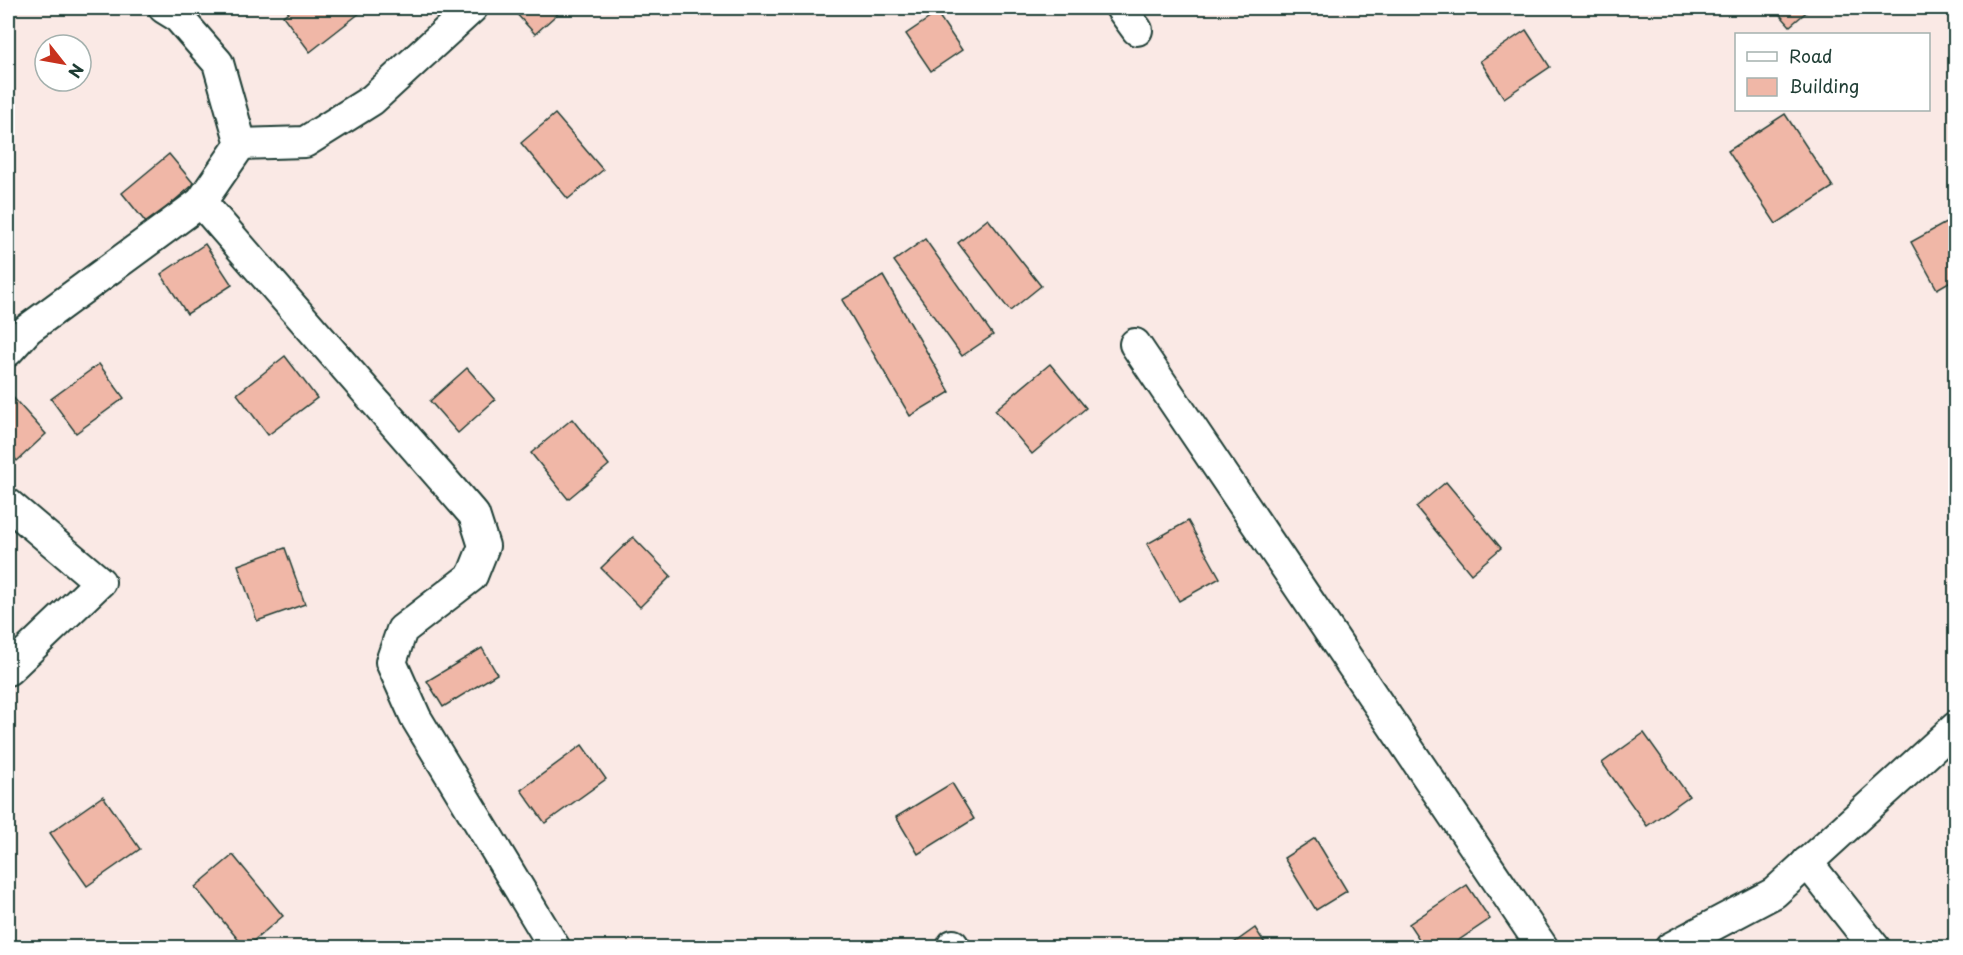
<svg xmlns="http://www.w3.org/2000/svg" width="1963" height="955" viewBox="0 0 1963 955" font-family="'Playpen Sans',sans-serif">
<rect width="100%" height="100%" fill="#fae9e5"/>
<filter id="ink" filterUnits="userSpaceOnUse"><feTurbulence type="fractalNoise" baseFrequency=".0167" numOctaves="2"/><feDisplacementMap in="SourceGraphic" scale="12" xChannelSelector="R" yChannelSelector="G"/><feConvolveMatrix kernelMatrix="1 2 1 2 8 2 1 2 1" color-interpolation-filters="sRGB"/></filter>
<g filter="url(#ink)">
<g fill="#f0b7a7" stroke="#1f3d34" stroke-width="1.5">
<path d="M294,8H363L365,9L310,52L283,16Z"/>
<path d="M520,8H564L535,34L515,12Z"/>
<path d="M1774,8H1811L1790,26Z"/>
<path d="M937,13L962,50L931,71L906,34Z"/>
<path d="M1526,30L1550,67L1504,98L1480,61Z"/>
<path d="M555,114L603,170L568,199L521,143Z"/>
<path d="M1785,114L1833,187L1776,224L1728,151Z"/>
<path d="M169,154L194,184L147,224L122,193Z"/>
<path d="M988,219L1041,286L1010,311L958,243Z"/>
<path d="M1951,220L1956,227V278L1937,289L1911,242Z"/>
<path d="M925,239L993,335L962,356L894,261Z"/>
<path d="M205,244L232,285L187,314L161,274Z"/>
<path d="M883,276L950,392L910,416L842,300Z"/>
<path d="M285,356L317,398L268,435L237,394Z"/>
<path d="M99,364L124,398L76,433L51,399Z"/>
<path d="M1050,364L1086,408L1032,454L995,410Z"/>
<path d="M467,368L495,400L458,433L430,401Z"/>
<path d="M9,393L46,434L17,461L8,450Z"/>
<path d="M572,419L609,465L568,499L531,453Z"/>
<path d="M1446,482L1501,548L1471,574L1416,507Z"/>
<path d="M1188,521L1220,578L1179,601L1147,544Z"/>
<path d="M633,537L671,576L640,607L601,568Z"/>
<path d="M285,548L305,604L257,621L238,565Z"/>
<path d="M482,648L497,674L443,707L427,681Z"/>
<path d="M1644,733L1689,796L1647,826L1602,763Z"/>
<path d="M582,745L606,779L545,823L521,790Z"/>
<path d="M952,783L974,819L918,854L896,817Z"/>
<path d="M103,796L140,849L87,886L50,833Z"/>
<path d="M1315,838L1347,891L1316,910L1284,858Z"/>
<path d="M233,855L283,916L245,948L195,887Z"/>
<path d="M1467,885L1490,919L1447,948H1425L1409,924Z"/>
<path d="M1255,928L1268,948H1227Z"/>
</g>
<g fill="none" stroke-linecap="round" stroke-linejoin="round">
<defs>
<g id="street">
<path d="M1121,8L1137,30"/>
<path d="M241,144L305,142L372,100L472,8"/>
<path d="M201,202L474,515L484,546L472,576L402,630L391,662L416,718L555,948"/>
<path d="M1135,344L1543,948"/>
<path d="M8,351L28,329L201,202L241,144L218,63L177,16L164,8"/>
<path d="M8,504L100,582L8,670"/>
<path d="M1807,862L1875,948"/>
<path d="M953,945L955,948"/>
<path d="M1670,948L1774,893L1956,727"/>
</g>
</defs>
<use href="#street" stroke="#1f3d34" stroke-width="34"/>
<use href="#street" stroke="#fff" stroke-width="30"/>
</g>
</g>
<rect width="1963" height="955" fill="none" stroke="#fff" stroke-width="30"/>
<rect x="15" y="15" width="1933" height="925" fill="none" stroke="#1f3d34" stroke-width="2" filter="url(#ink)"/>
<rect x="1735" y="33" width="195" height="78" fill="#ffffff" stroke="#a5b1ae" stroke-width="1.5"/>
<rect x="1747" y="52" width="30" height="9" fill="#ffffff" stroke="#a5b1ae" stroke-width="1.5"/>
<text x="1789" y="63" font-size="18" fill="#1f3d34">Road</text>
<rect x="1747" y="78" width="30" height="18" fill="#f0b7a7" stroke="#a5b1ae" stroke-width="1.5"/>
<text x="1789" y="93" font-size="18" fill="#1f3d34">Building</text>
<g transform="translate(63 63) rotate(121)"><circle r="28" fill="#ffffff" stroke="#a5b1ae" stroke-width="1.5"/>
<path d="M0-4.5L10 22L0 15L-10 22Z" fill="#c8321e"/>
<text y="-9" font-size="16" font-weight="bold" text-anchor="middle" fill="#1f3d34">N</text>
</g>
</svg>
